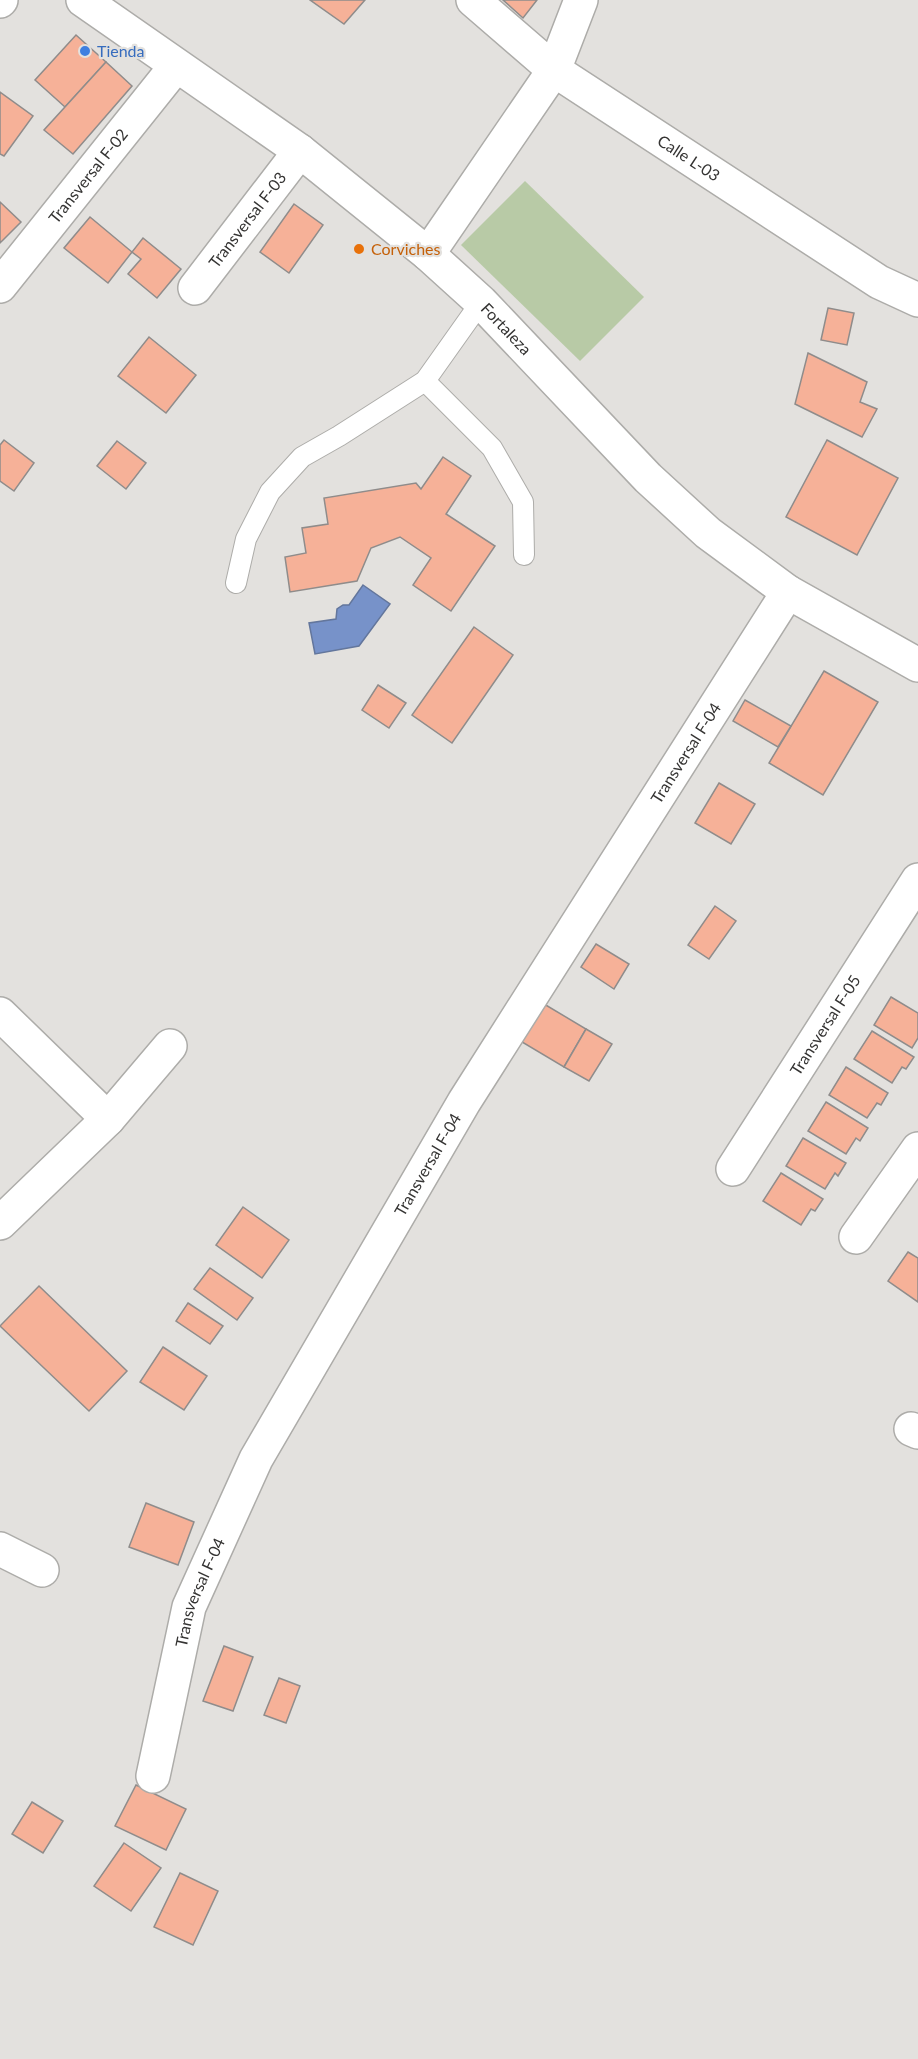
<svg xmlns="http://www.w3.org/2000/svg" width="918" height="2059" viewBox="0 0 918 2059" font-family="Lato,sans-serif">
<rect width="100%" height="100%" fill="#e3e1de"/>
<path fill="#b8caa6" d="M525,181L644,297L580,361L461,245Z"/>
<path fill="#7792c9" stroke="#63769c" stroke-width="1.5" d="M363,585L390,604L359,646L315,654L309,623L336,619L337,609L343,605H349Z"/>
<g fill="#f6b198" stroke="#8f8c8b" stroke-width="1.5">
<path d="M310,0H365L344,24Z"/>
<path d="M503,0H537L523,18Z"/>
<path d="M76,35L106,62L65,107L35,80Z"/>
<path d="M106,62L132,86L73,154L44,130Z"/>
<path d="M0,92L33,116L4,156L0,154Z"/>
<path d="M0,202L21,222L0,243Z"/>
<path d="M294,204L323,225L289,273L260,252Z"/>
<path d="M90,217L132,252L108,283L64,248Z"/>
<path d="M143,238L181,269L157,298L128,274L141,259L132,252Z"/>
<path d="M828,308L854,313L847,345L821,340Z"/>
<path d="M149,337L196,375L166,413L118,376Z"/>
<path d="M808,353L867,382L860,402L877,409L862,437L795,404Z"/>
<path d="M4,440L34,463L14,491L0,481V445Z"/>
<path d="M827,440L898,478L857,555L786,517Z"/>
<path d="M117,441L146,463L126,489L97,466Z"/>
<path d="M443,457L471,476L446,514L495,546L451,611L413,585L431,558L400,537L371,548L357,581L290,592L285,557L306,553L302,528L328,524L324,498L416,483L421,489Z"/>
<path d="M474,627L513,655L452,743L412,715Z"/>
<path d="M824,671L878,702L823,795L769,763Z"/>
<path d="M378,685L406,703L389,728L362,710Z"/>
<path d="M745,700L791,726L778,747L733,721Z"/>
<path d="M719,783L755,804L731,844L695,823Z"/>
<path d="M715,906L736,921L709,959L688,945Z"/>
<path d="M596,944L629,964L614,989L581,967Z"/>
<path d="M891,997L918,1013V1038L912,1048L874,1025Z"/>
<path d="M539,1001L586,1029L564,1067L517,1039Z"/>
<path d="M586,1029L612,1044L589,1081L564,1067Z"/>
<path d="M872,1031L914,1057L906,1069L902,1067L892,1083L854,1059Z"/>
<path d="M846,1067L888,1093L881,1105L877,1103L867,1118L829,1095Z"/>
<path d="M826,1102L868,1128L860,1141L856,1138L846,1154L808,1131Z"/>
<path d="M803,1138L846,1163L838,1176L835,1173L825,1189L786,1166Z"/>
<path d="M781,1173L823,1199L815,1211L811,1209L801,1225L763,1201Z"/>
<path d="M243,1207L289,1240L262,1278L216,1245Z"/>
<path d="M908,1252L918,1258V1302L888,1281Z"/>
<path d="M210,1268L253,1298L237,1320L194,1289Z"/>
<path d="M39,1286L127,1371L89,1411L0,1326Z"/>
<path d="M188,1303L223,1326L210,1344L176,1321Z"/>
<path d="M163,1347L207,1376L184,1410L140,1382Z"/>
<path d="M146,1503L194,1522L178,1565L129,1547Z"/>
<path d="M224,1646L253,1657L233,1711L203,1701Z"/>
<path d="M279,1678L300,1686L286,1723L264,1715Z"/>
<path d="M136,1785L186,1809L166,1850L115,1826Z"/>
<path d="M32,1802L63,1821L43,1853L12,1834Z"/>
<path d="M124,1843L161,1868L131,1911L94,1886Z"/>
<path d="M180,1873L218,1891L193,1945L154,1927Z"/>
</g>
<g fill="none" stroke-linecap="round" stroke-linejoin="round">
<defs>
<g id="service">
<path d="M425,381L492,448L523,502L524,555"/>
<path d="M236,583L246,539L270,492L302,457L339,436L425,381L481,302"/>
</g>
<g id="minor">
<path id="s1" d="M83,0L300,151L428,254L481,302L648,478L708,533L788,592L918,665"/>
<path id="s2" d="M473,0L554,70L879,282L918,300"/>
<path d="M0,1L1,0"/>
<path d="M428,254L554,70L581,0"/>
<path id="s3" d="M0,286L176,66"/>
<path id="s4" d="M195,288L300,151"/>
<path d="M0,1014L108,1119"/>
<path id="s5" d="M733,1169L918,880"/>
<path d="M0,1223L108,1119L170,1046"/>
<path d="M856,1237L918,1149"/>
<path d="M911,1429L918,1432"/>
<path d="M0,1549L42,1570"/>
<path id="s6" d="M153,1776L189,1607L256,1459L464,1102L788,592"/>
</g>
</defs>
<use href="#service" stroke="#adaca9" stroke-width="22"/>
<use href="#minor" stroke="#adaca9" stroke-width="36"/>
<use href="#service" stroke="#fff" stroke-width="20"/>
<use href="#minor" stroke="#fff" stroke-width="33"/>
</g>
<circle fill="#3f7fe0" stroke="#e3e1de" stroke-width="2" cx="85" cy="51" r="6"/>
<circle fill="#e8710a" stroke="#e3e1de" stroke-width="2" cx="359" cy="249" r="6"/>
<g text-anchor="middle" stroke-width="4.5" stroke-linejoin="round" paint-order="stroke">
<g font-size="16" fill="#366cbe" stroke="#e3e1de" text-anchor="start">
<text x="97" y="57">Tienda</text>
</g>
<g font-size="16" fill="#353433" stroke="#e3e1de">
<text dy="6" stroke="none"><textPath href="#s2" startOffset="268">Calle L-03</textPath></text>
<text dy="6" stroke="none"><textPath href="#s3" startOffset="141">Transversal F-02</textPath></text>
<text dy="6" stroke="none"><textPath href="#s4" startOffset="86">Transversal F-03</textPath></text>
<text dy="6" stroke="none"><textPath href="#s1" startOffset="537">Fortaleza</textPath></text>
<text dy="6" stroke="none"><textPath href="#s6" startOffset="1162">Transversal F-04</textPath></text>
<text dy="6" stroke="none"><textPath href="#s5" startOffset="171">Transversal F-05</textPath></text>
<text dy="6" stroke="none"><textPath href="#s6" startOffset="676">Transversal F-04</textPath></text>
<text dy="6" stroke="none"><textPath href="#s6" startOffset="190">Transversal F-04</textPath></text>
</g>
<g font-size="16" fill="#c56008" stroke="#e3e1de" text-anchor="start">
<text x="371" y="255">Corviches</text>
</g>
</g>
</svg>
